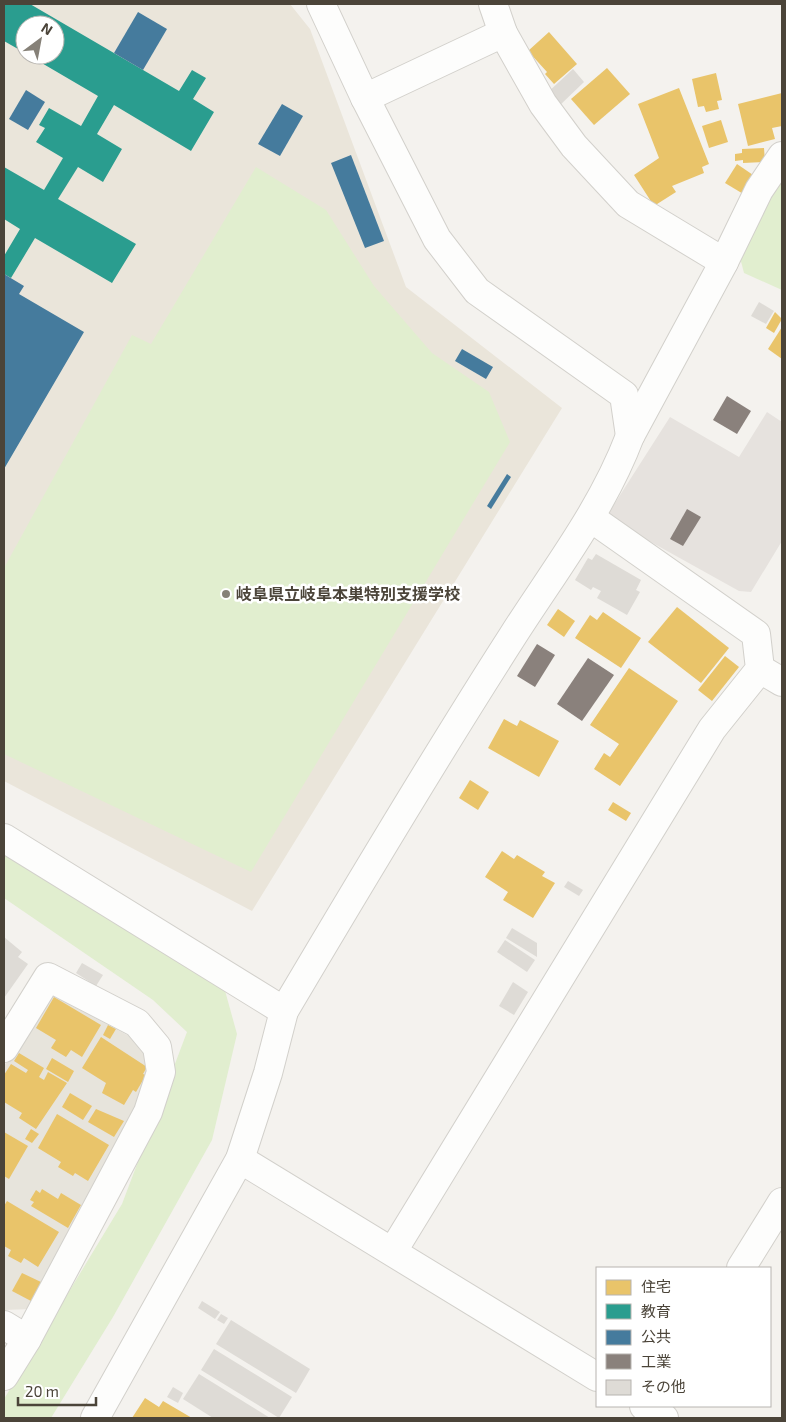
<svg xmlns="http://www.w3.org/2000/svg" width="786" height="1422" viewBox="0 0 786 1422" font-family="'Exo 2','Noto Sans JP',sans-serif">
<rect width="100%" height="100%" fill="#f4f2ee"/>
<path fill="#e7e4dc" d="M49,994L131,1037L147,1055L152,1068L145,1095L30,1309L4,1310V1066Z"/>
<path fill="#e6e2de" d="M767,412L782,422V541L751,592L739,591L615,522L608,514L670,417L739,457Z"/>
<path fill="#eae5da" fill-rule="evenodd" d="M4,4H290L310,29L406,287L562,408L252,911L4,781ZM25,25H55V55H25Z"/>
<g fill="#e1eecf">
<path d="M256,167L326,210L374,286L432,353L489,392L510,442L251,872L4,754V568L132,335L151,344Z"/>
<path d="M782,174V290L744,273L737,246Z"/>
<path d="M4,852L224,987L237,1034L212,1140L113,1317L51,1418H4V1399L122,1204L187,1032L153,1000L4,898Z"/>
</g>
<g fill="#e9c46a">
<path d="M549,32L577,64L554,84L545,74L547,72L528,51Z"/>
<path d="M607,68L630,94L594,125L571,99Z"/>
<path d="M716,73L722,100L717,101L719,109L706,112L704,106L698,107L692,79Z"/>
<path d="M679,88L709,164L702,167L704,173L672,186L676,192L654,206L634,175L659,158L638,104Z"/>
<path d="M782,93V126L772,128L775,139L748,146L738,104Z"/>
<path d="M721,120L728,142L709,148L702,126Z"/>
<path d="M764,148L765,162L743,163V160L735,161V154L742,153V149Z"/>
<path d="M737,164L756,177L745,195L725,183Z"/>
<path d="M775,312L782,319L774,333L766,328Z"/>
<path d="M782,327V359L768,349Z"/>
<path d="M677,607L729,648L701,683L648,642Z"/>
<path d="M558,609L575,621L564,637L547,625Z"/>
<path d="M603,612L641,638L621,668L575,638L590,615L597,620Z"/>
<path d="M725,656L739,667L712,701L698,690Z"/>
<path d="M629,668L678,701L620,786L594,769L604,753L610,757L619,744L590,725Z"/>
<path d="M504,719L517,726L520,720L559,741L539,777L488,748Z"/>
<path d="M470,780L489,792L478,810L459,798Z"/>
<path d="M613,802L631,813L626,821L608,810Z"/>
<path d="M502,851L514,859L517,855L545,872L542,876L555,883L533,918L503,900L508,892L485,877Z"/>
<path d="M54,997L101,1025L82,1057L71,1050L66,1057L51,1048L56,1040L36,1028Z"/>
<path d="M108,1025L116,1029L110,1039L103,1035Z"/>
<path d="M101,1037L147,1067L143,1074L146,1075L136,1092L133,1090L124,1105L102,1093L106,1083L82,1068Z"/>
<path d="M19,1053L44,1068L39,1077L44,1080L48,1072L67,1083L36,1129L19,1118L22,1113L4,1102V1075L11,1064L26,1073L28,1070L14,1061Z"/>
<path d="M52,1058L74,1071L68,1082L46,1069Z"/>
<path d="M70,1093L92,1106L83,1120L62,1107Z"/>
<path d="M96,1109L124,1121L114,1137L88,1122Z"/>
<path d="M57,1114L109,1145L88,1181L75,1173L73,1176L58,1167L61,1162L38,1148Z"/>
<path d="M31,1129L39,1134L32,1143L25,1139Z"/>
<path d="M4,1132L28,1146L9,1179L4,1176Z"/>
<path d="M42,1189L58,1199L61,1193L81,1205L68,1228L31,1206L34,1202L30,1200L36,1190L40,1193Z"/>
<path d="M7,1201L59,1232L38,1267L24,1258L21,1263L8,1256L11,1250L4,1246V1206Z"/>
<path d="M22,1273L41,1282L31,1301L12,1291Z"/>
<path d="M145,1398L159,1407L163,1401L192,1418H132Z"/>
</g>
<path fill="#2a9d8f" d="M4,4H30L179,91L192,70L206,78L193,99L214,112L191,151L114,105L97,134L122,149L103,182L78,167L58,199L136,244L112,283L35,238L11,278L4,274V256L20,229L4,219V167L44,190L63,158L36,142L45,128L39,125L49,108L81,126L98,96L28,55H55V25H25V53L4,41Z"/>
<g fill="#457b9d">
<path d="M138,12L167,29L143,70L114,53Z"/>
<path d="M26,90L45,102L28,130L9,119Z"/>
<path d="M282,104L303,116L280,156L258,144Z"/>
<path d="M351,155L384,241L365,248L331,163Z"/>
<path d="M4,274L24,286L19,294L84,332L4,469Z"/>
<path d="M462,349L493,367L486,379L455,361Z"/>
<path d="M507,474L511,477L491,509L487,506Z"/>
</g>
<g fill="#8a817c">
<path d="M727,396L751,411L737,434L713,420Z"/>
<path d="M687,509L701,517L683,546L670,539Z"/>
<path d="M537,644L555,655L535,687L517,676Z"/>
<path d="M588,658L614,675L582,721L557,704Z"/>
</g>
<g fill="#dedbd6">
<path d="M573,69L584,82L558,107L546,94Z"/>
<path d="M759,302L774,311L766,324L751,316Z"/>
<path d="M596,554L641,580L636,590L640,592L627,615L597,598L601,591L593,587L591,590L575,580L588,558L592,560Z"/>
<path d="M568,881L583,890L579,896L564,887Z"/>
<path d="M512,928L537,943V957L506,938Z"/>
<path d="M4,937L22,952L18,957L28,964L4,998Z"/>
<path d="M505,940L535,960L527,972L497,952Z"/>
<path d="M82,963L103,975L96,986L76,973Z"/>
<path d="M513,982L528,992L514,1015L499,1006Z"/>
<path d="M202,1301L220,1312L215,1319L198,1308Z"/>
<path d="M221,1314L228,1318L224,1324L217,1320Z"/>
<path d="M231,1320L310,1369L296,1393L216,1344Z"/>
<path d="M214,1349L292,1397L279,1418L201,1370Z"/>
<path d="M199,1374L270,1418H213L183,1399Z"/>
<path d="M173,1387L183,1393L178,1403L167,1397Z"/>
</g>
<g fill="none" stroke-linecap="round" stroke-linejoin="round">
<defs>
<g id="minor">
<path d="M321,4L365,98L437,239L477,291L624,395L630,436"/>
<path d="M493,4L503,33L543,104L574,146L628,204L724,262"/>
<path d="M365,98L503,33"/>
<path d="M760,669L782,682"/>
<path d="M4,838L284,1011"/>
<path d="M4,1048L48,977L137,1023L157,1047L161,1072L148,1112L27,1339"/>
<path d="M240,1159L597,1377"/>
<path d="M393,1251L712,729L760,669L756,634L591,518"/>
<path d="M741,1268L782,1202"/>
<path d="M4,1325L27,1339L4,1376"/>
<path d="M644,1406L664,1418"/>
<path d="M95,1418L240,1159L268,1073L284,1011C358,886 433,760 512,637C554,571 602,510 630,436L724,262L759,190L782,156"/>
</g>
</defs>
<use href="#minor" stroke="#d2d0cb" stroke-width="30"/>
<use href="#minor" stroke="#fdfdfc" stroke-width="28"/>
</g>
<circle fill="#868178" stroke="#fff" stroke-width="2" cx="226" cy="594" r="5"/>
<g text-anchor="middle" stroke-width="5" stroke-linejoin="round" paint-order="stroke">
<g font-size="16" font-weight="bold" fill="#4b4439" stroke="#fff" text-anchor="start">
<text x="236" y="600">岐阜県立岐阜本巣特別支援学校</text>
</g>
</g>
<rect width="786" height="1422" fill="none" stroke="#4b4439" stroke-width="10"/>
<rect x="596" y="1267" width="175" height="140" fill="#ffffff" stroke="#b7b4b0"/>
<rect x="606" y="1280" width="25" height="15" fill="#e9c46a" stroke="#b7b4b0"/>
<text x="641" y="1292" font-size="15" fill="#4b4439">住宅</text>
<rect x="606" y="1304" width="25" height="15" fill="#2a9d8f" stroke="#b7b4b0"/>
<text x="641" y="1317" font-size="15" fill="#4b4439">教育</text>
<rect x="606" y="1330" width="25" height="15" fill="#457b9d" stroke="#b7b4b0"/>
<text x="641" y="1342" font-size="15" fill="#4b4439">公共</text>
<rect x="606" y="1354" width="25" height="15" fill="#8a817c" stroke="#b7b4b0"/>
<text x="641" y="1367" font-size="15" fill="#4b4439">工業</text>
<rect x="606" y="1380" width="25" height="15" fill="#dedbd6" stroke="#b7b4b0"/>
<text x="641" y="1392" font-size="15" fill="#4b4439">その他</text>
<g transform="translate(40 40) rotate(32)"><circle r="24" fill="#ffffff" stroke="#b7b4b0"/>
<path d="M0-4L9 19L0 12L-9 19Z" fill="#868178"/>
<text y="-8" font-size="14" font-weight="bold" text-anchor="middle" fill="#4b4439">N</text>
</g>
<path d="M18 1397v8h78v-8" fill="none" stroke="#4b4439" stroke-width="2.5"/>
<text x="25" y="1397" font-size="15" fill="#4b4439" stroke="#ffffff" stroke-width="4" paint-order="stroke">20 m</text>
</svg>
